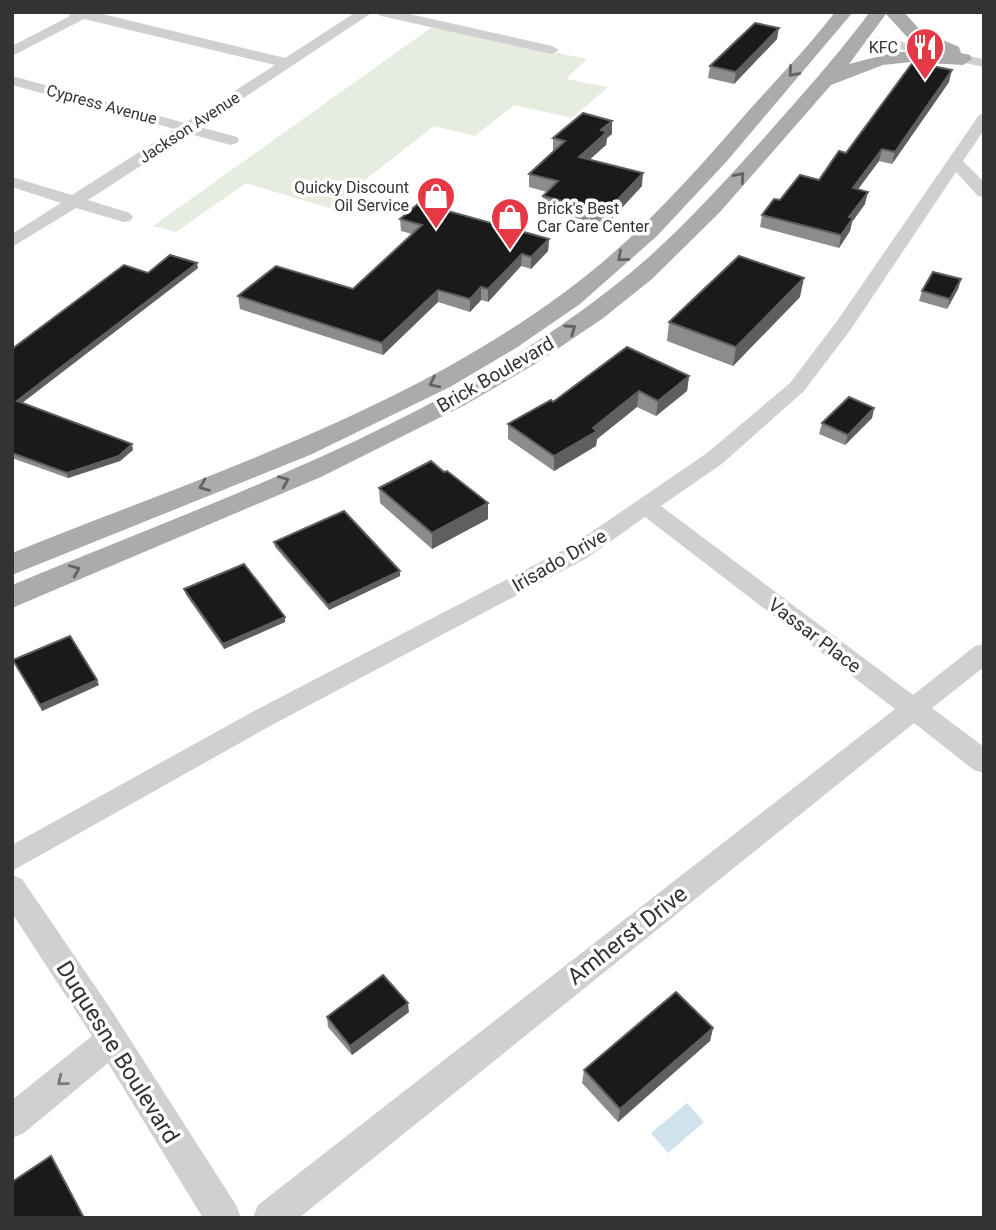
<svg xmlns="http://www.w3.org/2000/svg" width="996" height="1230" viewBox="0 0 996 1230" font-family="Roboto,sans-serif">
<rect width="100%" height="100%" fill="#fff"/>
<path fill="#e6ecdf" d="M432,27L587,59L566,79L608,87L572,118L514,105L475,136L434,126L329,208L246,183L176,232L153,226Z"/>
<path fill="#cfe2ee" d="M687,1103L704,1122L668,1153L651,1133Z"/>
<g fill="none" stroke-linecap="round" stroke-linejoin="round">
<g fill="#d0d0d0" fill-rule="evenodd">
<path d="M65,12H94L285,58L356,12H373L200,127L237,137L239,140L237,143L231,145L190,134L88,200L130,213L133,217L130,221L124,222L76,208L12,247V234L61,203L12,187V177L72,195L175,129L12,85V76L185,123L275,65L84,19L12,56V46L70,16Z"/>
<path d="M374,12H401L552,46L559,50L552,54L381,16Z"/>
<path d="M878,37L984,59V67L873,44L871,41Z"/>
<path d="M984,113V130L963,161L984,182V197L978,196L956,172L851,329L804,391L723,463L661,506L913,695L975,646L984,644V667L932,708L984,747V773L974,770L914,723L299,1218H253L258,1205L895,709L645,517L587,558L272,725L12,871V845L254,711L571,546L707,453L790,383L837,321L979,115Z"/>
<path d="M12,875L22,879L110,1008L236,1205L241,1218H203L108,1063L24,1133L12,1138V1100L92,1036L12,913Z"/>
</g>
<g fill="#ababab" fill-rule="evenodd">
<path d="M835,12H853L727,161L657,236L580,304L516,348L450,387L310,455L12,575V553C200,477 398,415 562,294C634,242 693,175 751,108C779,77 809,46 835,12Z"/>
<path d="M870,12H904L920,30L959,47L961,53L970,55L972,59L963,65L911,62L883,65L831,85L720,212L652,279L602,319L535,364L465,405L321,477L12,608V585C214,501 436,425 609,290C667,246 716,191 764,138C800,97 837,56 870,12ZM886,14L908,38L939,52H896L849,64Z"/>
</g>
</g>
<g fill="#8c8c8c">
<path d="M777,39L734,84L708,78L710,66Z"/>
<path d="M949,82L892,164L879,161L858,189L865,204L852,222L850,231L839,248L760,227L762,215L780,200L819,180L846,153Z"/>
<path d="M612,134L607,138L606,145L589,160L642,186L605,226L543,209V196L547,192L529,187V174L554,151H553V138Z"/>
<path d="M400,219L549,239L548,251L531,269L521,266L488,302L481,300L470,312L438,302L383,355L240,309L238,296L353,289L412,234L401,231Z"/>
<path d="M198,268L22,403L133,450L120,461L68,478L12,458V349L148,273Z"/>
<path d="M961,279L958,289L947,309L919,301L922,291Z"/>
<path d="M800,297L733,366L667,341L669,322Z"/>
<path d="M689,376L687,391L656,416L637,407L597,439L596,446L554,471L508,439V424L553,402Z"/>
<path d="M874,408L872,418L845,445L819,434L822,423Z"/>
<path d="M379,488L488,519L432,549L380,503Z"/>
<path d="M274,542L400,576L329,610L275,547Z"/>
<path d="M184,589L285,617V622L224,649L186,595Z"/>
<path d="M13,660L99,685L42,711Z"/>
<path d="M409,1012L352,1055L328,1027L327,1017Z"/>
<path d="M713,1028L710,1041L618,1122L582,1083L584,1070Z"/>
</g>
<g fill="#5f5f5f">
<path d="M779,28L777,39L734,84L736,72Z"/>
<path d="M952,70L949,82L892,164L895,152Z"/>
<path d="M612,121V134L607,138L606,145L578,170L579,157L601,130Z"/>
<path d="M882,149L879,161L850,200L853,188Z"/>
<path d="M643,173L642,186L605,226L606,212Z"/>
<path d="M868,192L865,204L852,222L850,231L839,248L841,235L849,217Z"/>
<path d="M549,239L548,251L531,269V257Z"/>
<path d="M522,254L521,266L488,302V289Z"/>
<path d="M197,263L198,268L18,406L17,401Z"/>
<path d="M804,278L800,297L733,366L736,347Z"/>
<path d="M961,279L958,289L947,309L950,299Z"/>
<path d="M481,287V300L470,312V299Z"/>
<path d="M438,290V302L383,355L382,343Z"/>
<path d="M689,376L687,391L656,416L658,401Z"/>
<path d="M639,391L637,407L597,439L596,446L554,471V456L593,428Z"/>
<path d="M874,408L872,418L845,445L848,435Z"/>
<path d="M132,444L133,450L120,461L68,478L67,473Z"/>
<path d="M488,503V519L432,549V533Z"/>
<path d="M400,571V576L329,610L328,605Z"/>
<path d="M285,617V622L224,649L223,644Z"/>
<path d="M97,680L99,685L42,711L40,705Z"/>
<path d="M408,1003L409,1012L352,1055L350,1046Z"/>
<path d="M713,1028L710,1041L618,1122L620,1109Z"/>
</g>
<g fill="#1a1a1a" stroke="#5f5f5f" stroke-width="2">
<path d="M755,23L779,28L736,72L710,66Z"/>
<path d="M913,62L952,70L895,152L882,149L853,188L868,192L849,217L853,218L841,235L762,215L774,199L780,200L800,175L819,180L839,151L846,153Z"/>
<path d="M583,113L612,121L601,130L607,132L579,157L643,173L606,212L543,196L558,181L529,174L565,141L553,138Z"/>
<path d="M419,203L549,239L531,257L522,254L488,289L481,287L470,299L438,290L382,343L238,296L276,266L353,289L422,225L400,219Z"/>
<path d="M170,255L197,263L17,401L132,444L119,456L67,473L12,453V349L124,265L148,273Z"/>
<path d="M739,256L804,278L736,347L669,322Z"/>
<path d="M933,272L961,279L950,299L922,291Z"/>
<path d="M627,347L689,376L658,401L639,391L593,428L597,431L554,456L508,424L551,400L553,402Z"/>
<path d="M849,397L874,408L848,435L822,423Z"/>
<path d="M431,461L444,472L447,471L488,503L432,533L379,488Z"/>
<path d="M344,511L400,571L328,605L274,542Z"/>
<path d="M244,564L285,617L223,644L184,589Z"/>
<path d="M70,636L97,680L40,705L13,660Z"/>
<path d="M383,975L408,1003L350,1046L327,1017Z"/>
<path d="M676,992L713,1028L620,1109L584,1070Z"/>
<path d="M51,1156L84,1218H12V1182Z"/>
</g>
<defs><path id="oneway-chevron" d="M-2-3.5L2.5 0L-2 3.5" fill="none" stroke-width="1.6" stroke-linecap="round" stroke-linejoin="round" transform="scale(1.75)"/></defs>
<g stroke="#636363">
<use href="#oneway-chevron" transform="translate(793 72) rotate(131)"/>
<use href="#oneway-chevron" transform="translate(740 177) rotate(-49)"/>
<use href="#oneway-chevron" transform="translate(622 257) rotate(139)"/>
<use href="#oneway-chevron" transform="translate(571 329) rotate(-35)"/>
<use href="#oneway-chevron" transform="translate(434 383) rotate(154)"/>
<use href="#oneway-chevron" transform="translate(284 481) rotate(-23)"/>
<use href="#oneway-chevron" transform="translate(204 486) rotate(158)"/>
<use href="#oneway-chevron" transform="translate(75 570) rotate(-23)"/>
</g>
<use stroke="#7a7a7a" href="#oneway-chevron" transform="translate(62 1081) rotate(141)"/>
<defs>
<symbol id="restaurant-pin" viewBox="-11 -11 22 30"><path d="M0 17L-7.5 6A9.5 9.5 0 1 1 7.5 6Z" fill="#e63946" stroke="#fff"/><path d="M-5-6h1v4h1v-4h1v4h1v-4h1v5L-1.5 .5V6h-2V.5L-5-1ZM5-6V6H3V1.5H1.5Q1.5-4 5-6Z" fill="#fff"/></symbol>
<symbol id="shop-pin" viewBox="-11 -11 22 30"><path d="M0 17L-7.5 6A9.5 9.5 0 1 1 7.5 6Z" fill="#e63946" stroke="#fff"/><path d="M-5-2.5h2.3a2.7 3.5 0 0 1 5.4 0H5L5.5 6h-11ZM-1.5-2.5h3a1.5 2.3 0 0 0-3 0Z" fill="#fff"/></symbol>
</defs>
<g fill-rule="evenodd">
<use href="#restaurant-pin" x="903" y="25" width="44" height="60"/>
<use href="#shop-pin" x="414" y="174" width="44" height="60"/>
<use href="#shop-pin" x="488" y="195" width="44" height="60"/>
</g>
<g text-anchor="middle" stroke-width="7" stroke-linejoin="round" paint-order="stroke">
<g font-size="16" fill="#333" stroke="#fff" text-anchor="end">
<text x="898" y="53">KFC</text>
<text x="409" y="193">Quicky Discount<tspan x="409" dy="18">Oil Service</tspan></text>
<text x="537" y="214" text-anchor="start">Brick's Best<tspan x="537" dy="18">Car Care Center</tspan></text>
</g>
<g font-size="16" fill="#333" stroke="#fff">
<text transform="translate(102 104) rotate(15)" y="6">Cypress Avenue</text>
<text transform="translate(189 127) rotate(-33)" y="6">Jackson Avenue</text>
</g>
<g font-size="19" fill="#333" stroke="#fff">
<text transform="translate(495 374) rotate(-30)" y="7">Brick Boulevard</text>
<text transform="translate(559 560) rotate(-30)" y="7">Irisado Drive</text>
<text transform="translate(815 635) rotate(37)" y="7">Vassar Place</text>
</g>
<g font-size="23" fill="#333" stroke="#fff">
<text transform="translate(627 935) rotate(-38)" y="8">Amherst Drive</text>
<text transform="translate(118 1052) rotate(58)" y="8">Duquesne Boulevard</text>
</g>
</g>
<rect width="996" height="1230" fill="none" stroke="#333333" stroke-width="28"/>
</svg>
